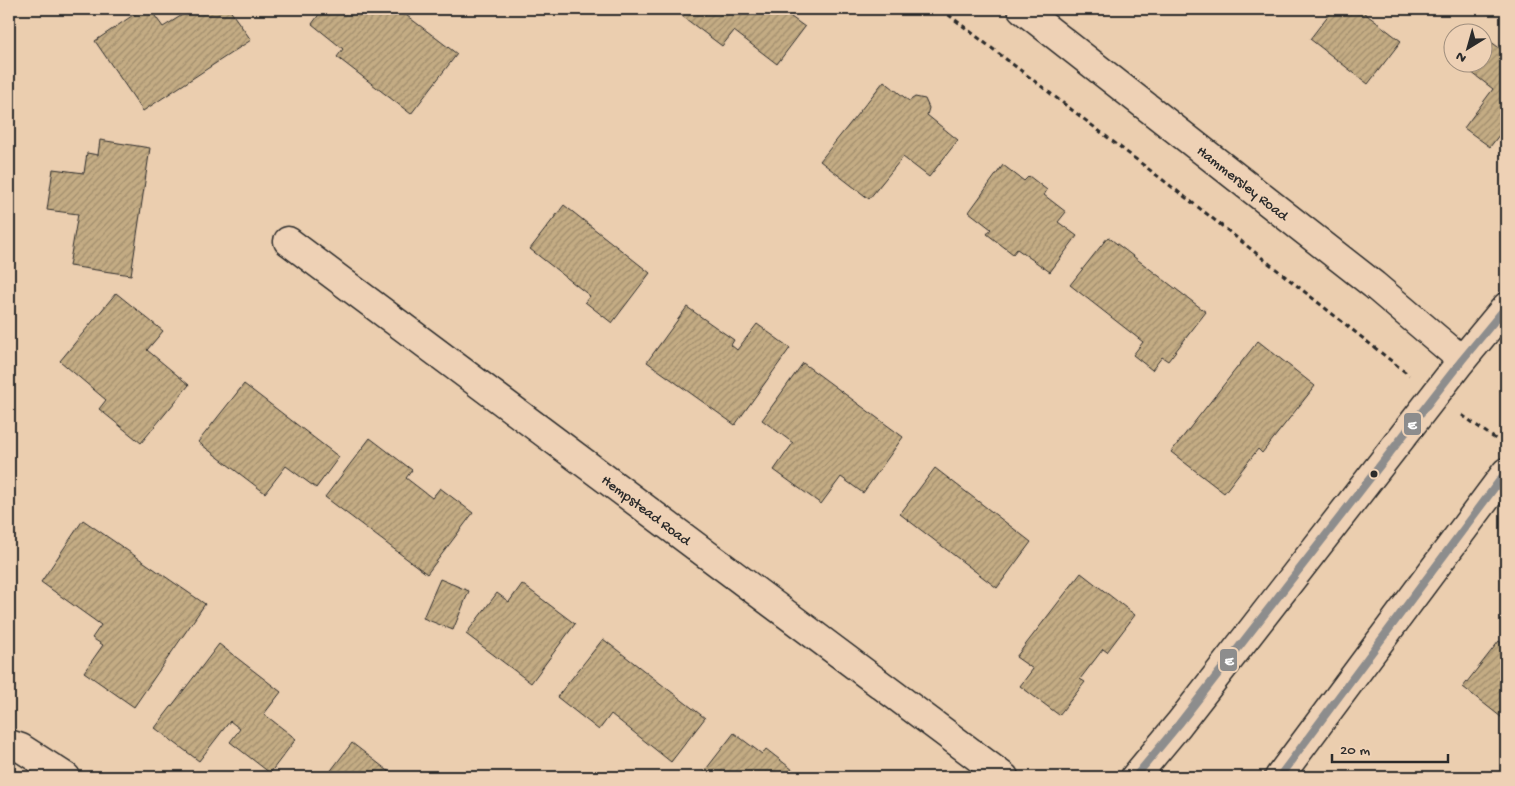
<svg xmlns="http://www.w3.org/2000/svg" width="1515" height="786" viewBox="0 0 1515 786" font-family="'Gochi Hand',sans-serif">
<defs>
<pattern id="building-hatch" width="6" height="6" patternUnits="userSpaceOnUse" patternTransform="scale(1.25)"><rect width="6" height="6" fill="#c4ac84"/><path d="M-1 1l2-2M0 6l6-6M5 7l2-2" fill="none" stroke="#9f8c6c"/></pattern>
</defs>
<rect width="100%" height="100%" fill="#ebceaf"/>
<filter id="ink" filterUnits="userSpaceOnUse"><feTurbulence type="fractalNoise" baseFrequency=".02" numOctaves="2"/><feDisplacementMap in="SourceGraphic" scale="10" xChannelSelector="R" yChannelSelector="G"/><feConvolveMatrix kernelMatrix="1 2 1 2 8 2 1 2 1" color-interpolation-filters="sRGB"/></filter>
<g filter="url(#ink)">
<g fill="url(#building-hatch)" stroke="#2b2b2b">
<path d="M142,9H150L163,27L192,9H229L251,40L143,111L95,41Z"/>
<path d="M323,9H404L402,12L457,54L411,114L337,57L343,49L312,24Z"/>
<path d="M688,9H780L805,27L777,64L734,31L722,46L682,16Z"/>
<path d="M1333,9H1359L1401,41L1368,84L1310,39Z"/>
<path d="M1482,35L1506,53V126L1490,147L1464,128L1493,89L1458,62H1482Z"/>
<path d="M884,81L909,101L915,97L925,99L929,108L927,115L958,140L929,177L903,157L869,199L820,161Z"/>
<path d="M100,140L150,148L131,275L69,266L78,214L47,210L53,169L84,173L87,153L98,155Z"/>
<path d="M1003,165L1024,181L1029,176L1047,190L1044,195L1066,212L1058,222L1077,236L1050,272L1017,249L1013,254L987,234L991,229L969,212Z"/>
<path d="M564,205L650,273L612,323L585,302L590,296L530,249Z"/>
<path d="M1108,237L1206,312L1168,361L1162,357L1152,370L1133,355L1143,342L1070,285Z"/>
<path d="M116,293L163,331L147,350L189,385L141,443L99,409L106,400L60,361Z"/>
<path d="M687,307L734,340L731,345L737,350L757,324L790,348L735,425L647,362Z"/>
<path d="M1258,341L1315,386L1262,453L1258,449L1224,493L1171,452Z"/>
<path d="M803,363L903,437L863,493L841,477L821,504L774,470L793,443L762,420Z"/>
<path d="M244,384L339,457L316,488L286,466L265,493L198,442Z"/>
<path d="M370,438L412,470L406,478L432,498L440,488L473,513L427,574L325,497Z"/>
<path d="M935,468L1031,542L997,588L900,514Z"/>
<path d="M83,520L205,604L134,707L84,672L103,645L92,638L101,625L41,582Z"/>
<path d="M1081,573L1135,615L1107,652L1103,649L1080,679L1085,682L1059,715L1020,686L1033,669L1016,657Z"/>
<path d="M440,579L469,591L453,630L423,618Z"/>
<path d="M522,584L575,624L531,683L466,634L497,593L509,602Z"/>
<path d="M603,639L705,718L671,762L611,714L599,730L557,697Z"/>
<path d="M1499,641L1506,647V721L1463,687Z"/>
<path d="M219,644L281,692L264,714L296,739L270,773L230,742L240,729L230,721L199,761L155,728Z"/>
<path d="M734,733L762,754L766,749L802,777H700Z"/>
<path d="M352,743L396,777H326Z"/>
</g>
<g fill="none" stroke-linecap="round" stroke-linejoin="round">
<defs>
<g id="minor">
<path id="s1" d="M288,241L1004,777"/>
<path d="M9,744L21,748L66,777"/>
</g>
<g id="tertiary">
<path id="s2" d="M1022,9L1374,285L1462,360"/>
</g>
<g id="secondary">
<path d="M1135,777L1179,724L1462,360L1506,307"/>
<path d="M1279,777L1506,472"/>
</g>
</defs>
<use href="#minor" stroke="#2b2b2b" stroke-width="31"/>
<use href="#tertiary" stroke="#2b2b2b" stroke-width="31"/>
<use href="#secondary" stroke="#2b2b2b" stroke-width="31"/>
<g stroke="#2b2b2b" stroke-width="3" stroke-dasharray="5 4" stroke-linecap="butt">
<path d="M941,9L1207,214L1409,375"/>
<path d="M1462,415L1497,440"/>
</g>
<use href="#minor" stroke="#eed1b5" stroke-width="28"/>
<use href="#tertiary" stroke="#eed1b5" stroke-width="28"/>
<use href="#secondary" stroke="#eed1b5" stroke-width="28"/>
<defs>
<g id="bus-1">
<path d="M1135,777L1179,724L1462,360L1506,307"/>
<path d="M1279,777L1506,472"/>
</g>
</defs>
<use href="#bus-1" stroke="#eed1b5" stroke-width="11"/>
<use href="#bus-1" stroke="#8d8d8d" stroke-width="8"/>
</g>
</g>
<circle fill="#2b2b2b" stroke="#eed1b5" stroke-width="2" cx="1374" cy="474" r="4.5"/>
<g text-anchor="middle" stroke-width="5" stroke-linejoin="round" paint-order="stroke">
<g font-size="15" fill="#2b2b2b" stroke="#eed1b5">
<text dy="5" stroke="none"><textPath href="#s2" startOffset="281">Hammersley Road</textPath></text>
<text dy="5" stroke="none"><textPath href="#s1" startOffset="448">Hempstead Road</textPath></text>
</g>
</g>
<g stroke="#eed1b5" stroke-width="2">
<rect x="1403" y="412" width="19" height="24" rx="5" fill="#8d8d8d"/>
<rect x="1219" y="648" width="19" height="24" rx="5" fill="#8d8d8d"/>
</g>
<g font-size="14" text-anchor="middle" font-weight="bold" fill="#fff">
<text x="1412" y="429">E</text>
<text x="1229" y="665">E</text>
</g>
<rect width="1515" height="786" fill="none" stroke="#eed1b5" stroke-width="30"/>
<rect x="15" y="15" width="1485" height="756" fill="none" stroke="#2b2b2b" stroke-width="2" filter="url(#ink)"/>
<g transform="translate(1468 48) rotate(217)"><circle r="24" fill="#eed1b5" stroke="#a08f7e"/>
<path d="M0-4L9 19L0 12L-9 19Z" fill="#2b2b2b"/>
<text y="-8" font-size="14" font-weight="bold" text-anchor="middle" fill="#2b2b2b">N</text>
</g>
<path d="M1332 754v8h116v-8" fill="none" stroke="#2b2b2b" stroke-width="2.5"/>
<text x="1340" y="754" font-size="15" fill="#2b2b2b" stroke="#eed1b5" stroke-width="4" paint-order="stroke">20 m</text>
</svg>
